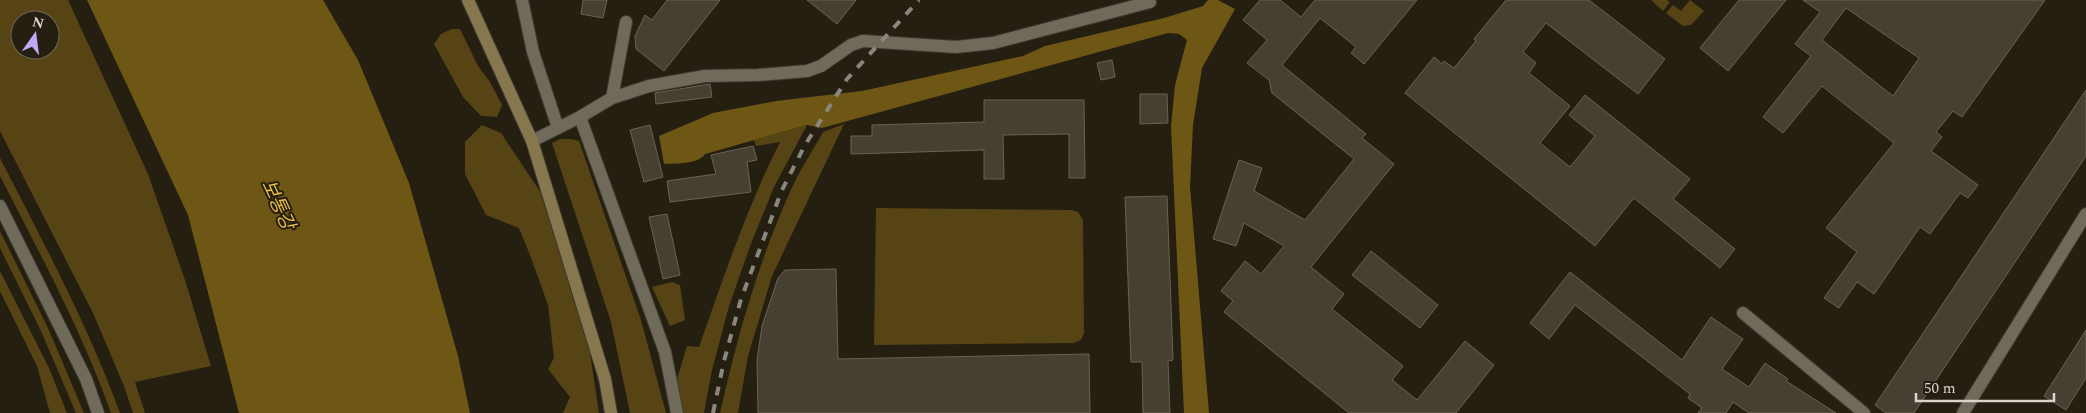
<svg xmlns="http://www.w3.org/2000/svg" width="2086" height="413" viewBox="0 0 2086 413" font-family="Spectral,'Noto Sans KR',serif">
<rect width="100%" height="100%" fill="#251f12"/>
<g fill="#574415" fill-rule="evenodd">
<path d="M0,0H68L148,174L185,280L211,366L135,382L145,413H133L124,386L93,313L0,131ZM20,20H50V50H20Z"/>
<path d="M1651,0H1666L1670,2L1663,11Z"/>
<path d="M1690,0L1704,11L1691,25L1683,26L1666,13L1673,5L1681,11Z"/>
<path d="M452,29H460L478,66L490,82L502,105L497,117L481,116L463,97L434,44L441,34Z"/>
<path d="M844,124L772,276L748,356L738,413H720C737,337 758,263 790,192C799,171 812,152 823,132Z"/>
<path d="M482,125L501,133L541,193L590,353L599,413H563L570,397L548,369L554,358L548,305L530,255L519,228L486,215L465,174V142Z"/>
<path d="M807,125L774,187L752,241L729,306L712,370L704,413H683L676,382L687,346L699,347C724,276 746,210 780,142L756,146L754,140Z"/>
<path d="M560,139H571L579,141L641,320L666,413H630L611,322L552,143Z"/>
<path d="M0,158C43,242 88,325 120,413H111C82,331 40,254 0,176Z"/>
<path d="M876,208L1071,210L1078,212L1083,220L1084,333L1081,340L1074,343L874,345Z"/>
<path d="M0,231L48,328L84,413H76L41,331L0,248Z"/>
<path d="M0,271L49,368L67,413H50L37,366L0,291Z"/>
<path d="M672,282L680,285L685,320L670,326L652,287Z"/>
</g>
<g fill="#6e5614">
<path d="M87,0H323L358,60L409,183L458,356L470,413H239L188,215Z"/>
<path d="M1208,0H1218L1235,9L1202,68L1193,125L1190,187L1209,413H1184L1171,126L1175,85L1187,40L1179,34L1168,33L822,128L807,125L705,154C697,165 677,163 664,164L659,136L713,113L776,101L862,91L1023,56L1045,46L1164,18L1203,6Z"/>
</g>
<g fill="#464032" stroke="#6a6354" fill-rule="evenodd">
<path d="M583,0H607L603,18L581,14Z"/>
<path d="M667,0H720L664,71L636,49L635,36L645,15L652,20Z"/>
<path d="M807,0H856L837,24Z"/>
<path d="M1260,0H1280L1301,17L1315,0H1417L1364,64L1351,53L1356,47L1320,18L1282,65L1366,134L1362,138L1394,164L1311,267L1344,294L1332,309L1403,366L1392,380L1417,400L1465,341L1494,365L1456,413H1349L1224,312L1233,301L1221,291L1245,261L1261,274L1284,246L1244,223L1236,246L1213,239L1239,160L1262,168L1254,191L1305,220L1354,159L1272,93L1269,80L1247,63L1267,40L1243,20Z"/>
<path d="M1506,0H1589L1665,59L1638,94L1546,23L1523,52L1536,63L1529,73L1570,106L1540,143L1570,167L1595,136L1569,115L1585,95L1690,179L1673,199L1735,249L1720,268L1634,198L1595,246L1405,93L1434,57L1442,64L1444,61L1454,68L1476,41L1474,39Z"/>
<path d="M1739,0H1786L1728,71L1700,48Z"/>
<path d="M1803,0H2045L1962,117L1953,111L1936,132L1942,137L1931,151L1978,185L1968,198L1960,193L1930,234L1920,227L1874,294L1857,282L1839,308L1824,298L1857,252L1826,228L1894,143L1822,86L1783,133L1763,117L1811,56L1795,44L1820,12ZM1846,8L1919,58L1893,96L1822,40Z"/>
<path d="M1112,60L1115,77L1101,80L1097,63Z"/>
<path d="M710,84L712,97L656,104L655,93Z"/>
<path d="M2086,90V156L1914,413H1886L1875,405Z"/>
<path d="M1140,94H1167L1168,123L1140,124Z"/>
<path d="M984,100H1084L1085,178H1069V134L1003,135L1004,179H984V150L851,154V136H872V125L984,122Z"/>
<path d="M650,125L663,177L644,182L630,130Z"/>
<path d="M753,146L757,160L747,162L751,192L670,202L667,181L716,174L711,155Z"/>
<path d="M1167,196L1173,360L1168,361L1170,413H1143L1142,362H1131L1125,197Z"/>
<path d="M667,214L680,275L663,279L649,217Z"/>
<path d="M1371,251L1438,305L1420,328L1352,275Z"/>
<path d="M836,269L838,359L1089,354L1090,413H758L757,360L762,326L778,278L785,270Z"/>
<path d="M1570,272L1682,360L1711,317L1743,339L1722,369L1749,387L1765,363L1788,379L1786,381L1836,413H1749L1733,402L1726,413H1698L1702,408L1688,398L1690,394L1575,305L1549,339L1530,323Z"/>
<path d="M2086,330V378L2066,410L2044,396Z"/>
</g>
<g fill="none" stroke-linecap="round" stroke-linejoin="round">
<defs>
<g id="minor">
<path d="M522,0L533,52L558,128"/>
<path d="M612,98L626,22"/>
<path d="M580,117L665,352L677,413"/>
<path d="M532,141L580,117L612,98L649,86L705,76L758,75L807,71L821,66L851,45L863,41L956,47L993,43L1150,2"/>
<path d="M1743,313L1864,413"/>
</g>
<g id="tertiary">
<path d="M0,206L86,379L98,413"/>
<path d="M1963,413L2086,214"/>
</g>
<path id="secondary" d="M468,0L532,141L605,379L611,413"/>
</defs>
<use href="#minor" stroke="#3e3a32" stroke-width="14"/>
<use href="#tertiary" stroke="#3e3a32" stroke-width="14"/>
<use href="#secondary" stroke="#3e3a32" stroke-width="14"/>
<use href="#minor" stroke="#706a5a" stroke-width="12"/>
<use href="#tertiary" stroke="#706a5a" stroke-width="12"/>
<use href="#secondary" stroke="#87774e" stroke-width="12"/>
<path stroke="#8c877d" stroke-width="4" stroke-dasharray="9 9" stroke-linecap="butt" d="M713,413L724,361L741,299L782,190L805,145L847,79L919,0"/>
</g>
<g text-anchor="middle" stroke-width="4" stroke-linejoin="round" paint-order="stroke">
<g font-size="19" font-style="italic" fill="#e8bc4b" stroke="#251f12">
<text transform="translate(279 204) rotate(65)" y="7">보통강</text>
</g>
</g>
<g transform="translate(35 35) rotate(14)"><circle r="24" fill="#251f12" stroke="#6d675c"/>
<path d="M0-4L9 19L0 12L-9 19Z" fill="#bfa9f4"/>
<text y="-8" font-size="14" font-weight="bold" text-anchor="middle" fill="#d8d4cc">N</text>
</g>
<path d="M1916 393v8h138v-8" fill="none" stroke="#d8d4cc" stroke-width="2.5"/>
<text x="1924" y="393" font-size="15" fill="#d8d4cc" stroke="#251f12" stroke-width="4" paint-order="stroke">50 m</text>
</svg>
